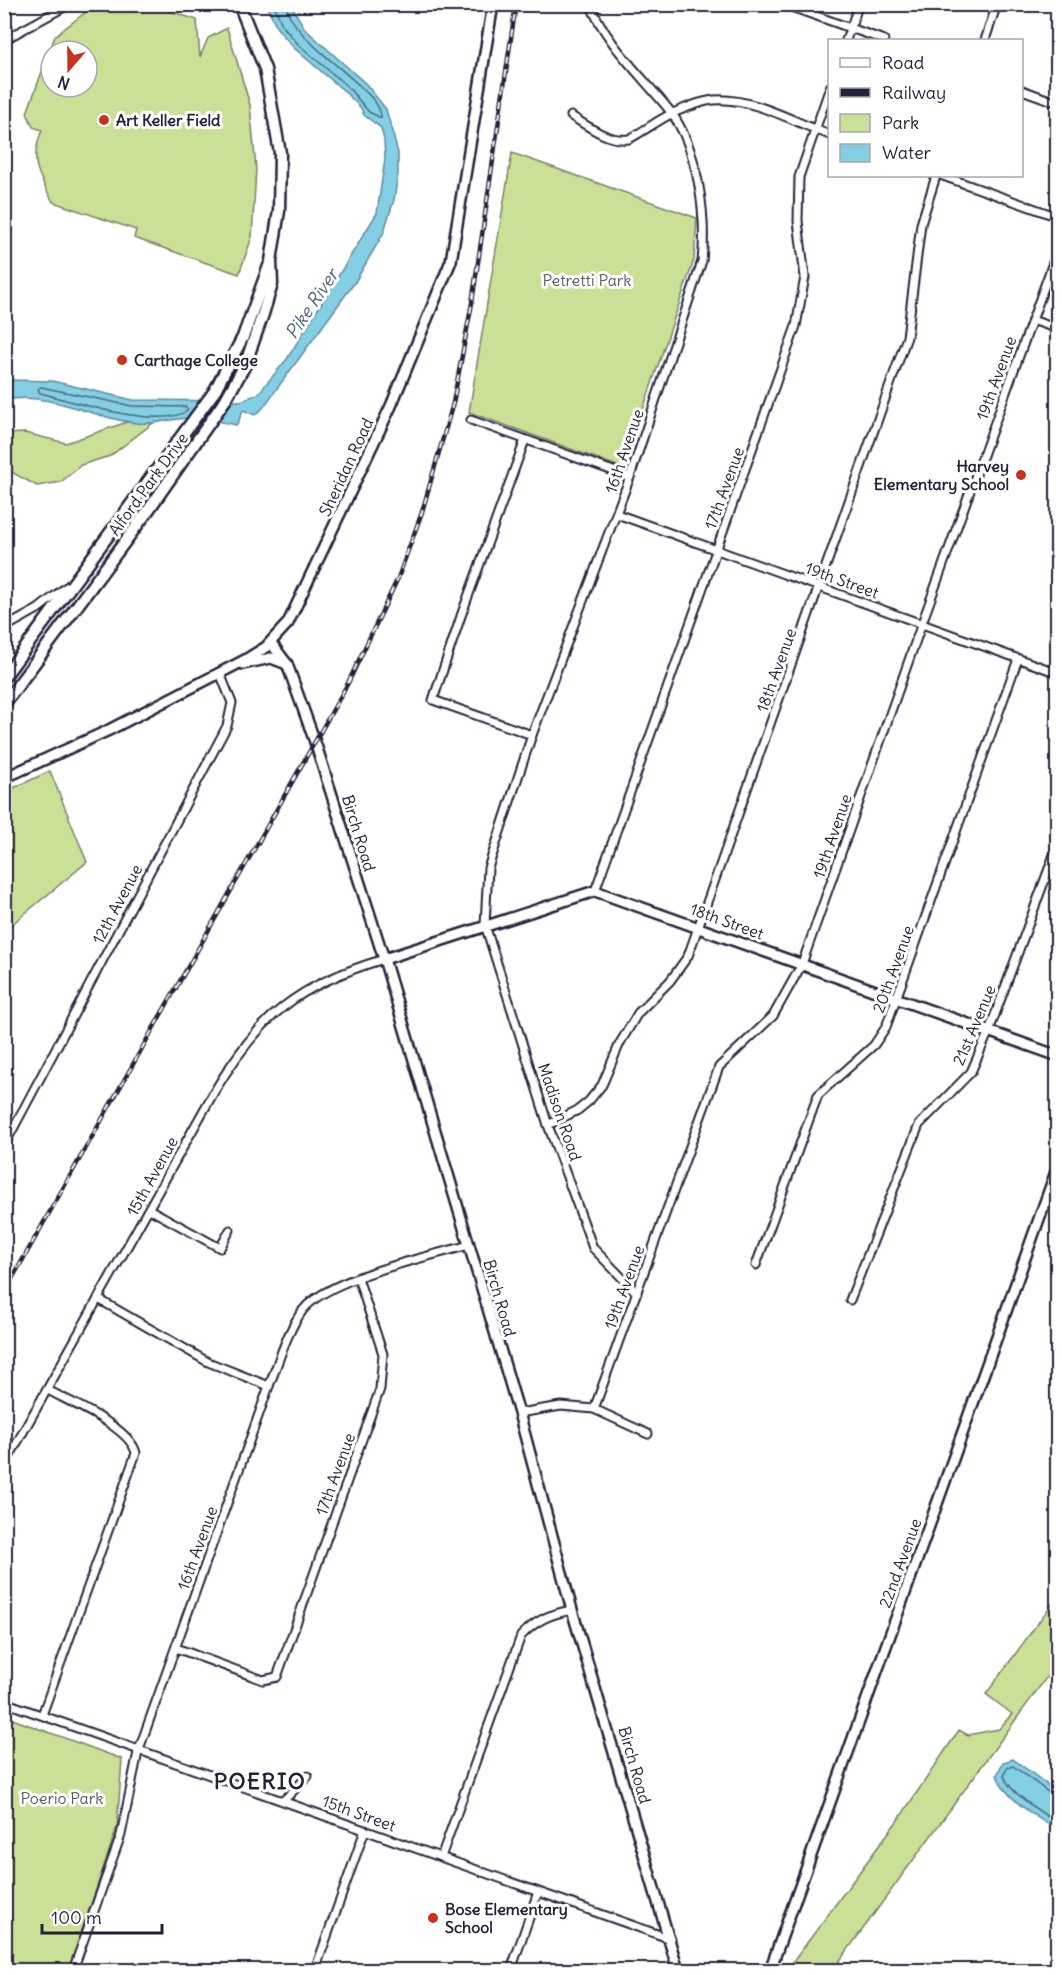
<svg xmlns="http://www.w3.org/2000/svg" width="1062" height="1975" viewBox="0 0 1062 1975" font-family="Delius,sans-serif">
<rect width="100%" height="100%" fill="#fff"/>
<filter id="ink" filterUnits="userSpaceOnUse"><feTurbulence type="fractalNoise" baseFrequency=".0167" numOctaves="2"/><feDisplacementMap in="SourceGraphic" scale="12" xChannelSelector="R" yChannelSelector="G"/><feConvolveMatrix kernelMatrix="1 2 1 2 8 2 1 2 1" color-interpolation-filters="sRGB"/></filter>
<g filter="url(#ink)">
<g fill="#cae096" stroke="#768168" stroke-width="1.5" fill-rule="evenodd">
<path d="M95,5H152L197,20L200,57L208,38L227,28L250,105L256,169L252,237L239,274L134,238L136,230L53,202C38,174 29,162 42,130L33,127L27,113L55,36ZM51,51H87V87H51Z"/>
<path d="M512,153L697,218L694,260L623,468L469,412Z"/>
<path d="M130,421L153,423L110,456L81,465L61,482L37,486L13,473L5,464V434L25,433L66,443Z"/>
<path d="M50,771L87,862L5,930V792Z"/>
<path d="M1057,1597V1663L833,1970H787L903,1813L959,1730L968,1735L999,1729L1012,1714L986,1694Z"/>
<path d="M4,1716L122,1759L117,1827L69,1970H5Z"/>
</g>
<g fill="#84cfe4" stroke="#5d8aa0" stroke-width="1.5">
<path d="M267,5H291L305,29L366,84L386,109L398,153V174L394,200L383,234L355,282L262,409L255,415L243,410L237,425C221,422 207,418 191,418C172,418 155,425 136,423C92,418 49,391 5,400V381L8,380L52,381L133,400L241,401L258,394L287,359L377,213L385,159L384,140L381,128L364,115L361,108L343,90L294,48L277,28Z"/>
<path d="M1013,1759L1057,1792V1830C1037,1817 1005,1799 997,1775L1003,1762Z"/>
</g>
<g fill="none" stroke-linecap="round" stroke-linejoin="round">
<g stroke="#49677f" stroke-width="1.5">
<path d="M274,4L282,25L298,44L347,86L369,112L381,118C384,90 291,44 286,4"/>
<path d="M41,387L132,406L186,407L188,410C161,431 72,401 40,393L38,389Z"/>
<path d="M1058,1796L1052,1795L1013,1766L1007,1768L1004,1775C1007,1791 1043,1814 1058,1823"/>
</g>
<defs>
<g id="street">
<path d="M590,4C607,45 643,77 670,111C698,147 707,217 702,261L630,477L532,735L488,868L485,925L548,1125L593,1248L637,1293"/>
<path d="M783,4L884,40"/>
<path d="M4,40L70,4"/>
<path d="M846,40L859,4"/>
<path d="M985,40L997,4"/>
<path d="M1022,90L1058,103"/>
<path d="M571,116C588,126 608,142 629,139C644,131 658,120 673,113C685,108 701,101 714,100C752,97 794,122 830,135"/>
<path d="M943,176L1058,217"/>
<path d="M1032,320L1058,329"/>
<path d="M471,420L630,477"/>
<path d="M525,440L461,616L433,700L532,735"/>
<path d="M617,514L1058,673"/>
<path d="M4,628L38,609L66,587"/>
<path d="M595,891L796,326L805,277L798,221L799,177L830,87"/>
<path d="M548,1125L578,1110L589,1101L602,1085L620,1043L638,1013L670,981L688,956L907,337L921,224L936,176"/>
<path d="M4,1146L227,726L232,703L220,673"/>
<path d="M149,1209L220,1248L230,1230"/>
<path d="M756,1265L818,1095L874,1045L886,1027L1018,659"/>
<path d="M100,1300L208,1362L269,1386"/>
<path d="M850,1300L919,1125L971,1072L989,1031L1058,844"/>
<path d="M594,1409L719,1067L773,1016L802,964L922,623L1058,249"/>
<path d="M519,1413L561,1406L594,1409L648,1434"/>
<path d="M4,1466L214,1092C260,1015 298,985 384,959"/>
<path d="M176,1648L263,1680L277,1677L380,1389L383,1354L358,1278"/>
<path d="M4,1702L671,1939"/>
<path d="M42,1715L136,1453C130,1427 71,1403 48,1390"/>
<path d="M284,1800L308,1776"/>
<path d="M441,1857L521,1636C536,1620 550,1614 572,1610"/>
<path d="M73,1970L121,1835L138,1752L269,1386C279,1361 287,1331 303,1310C329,1277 428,1257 469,1245"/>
<path d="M315,1970L365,1830"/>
<path d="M511,1970L538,1892"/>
</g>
<g id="secondary">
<path d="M271,643L287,664L315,742L384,959L519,1413L572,1610L678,1970"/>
<path d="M243,664L271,658L287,664"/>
<path d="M4,778L107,731L245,660L266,647L288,623L391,406L451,261L493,4"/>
<path d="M384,959L595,891L1058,1056"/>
<path d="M770,1970L1058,1166"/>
</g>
<g id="primary">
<path d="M4,677L214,392L243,337L269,266"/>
<path d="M4,704L147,512L226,399L245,365L263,314L272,284L271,261L279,211L280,153L265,69L239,4"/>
</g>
</defs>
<use href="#street" stroke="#22223b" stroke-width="11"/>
<use href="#secondary" stroke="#22223b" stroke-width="14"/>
<use href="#primary" stroke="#22223b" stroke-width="15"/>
<use href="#street" stroke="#fff" stroke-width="7"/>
<use href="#secondary" stroke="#fff" stroke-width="9"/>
<use href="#primary" stroke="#fff" stroke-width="10"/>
<defs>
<path id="rail" d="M4,1293L348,683L398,578L422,512L453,403L472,303L516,4"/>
</defs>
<use href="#rail" stroke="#22223b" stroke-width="4.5"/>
<use href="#rail" stroke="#fff" stroke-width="2" stroke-dasharray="7" stroke-linecap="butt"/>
</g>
</g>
<g fill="#c8321e" stroke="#fff" stroke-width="2">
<circle cx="104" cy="120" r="6"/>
<circle cx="122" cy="360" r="6"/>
<circle cx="1021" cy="475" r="6"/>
<circle cx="433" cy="1918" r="6"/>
</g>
<g text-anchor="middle" stroke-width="6" stroke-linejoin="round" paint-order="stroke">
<g font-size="16" font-weight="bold" fill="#22223b" stroke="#fff" text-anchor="start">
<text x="116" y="126">Art Keller Field</text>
<text x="134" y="366">Carthage College</text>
<text x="1009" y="472" text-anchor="end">Harvey<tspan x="1009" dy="18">Elementary School</tspan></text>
<text x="445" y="1915">Bose Elementary<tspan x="445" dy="18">School</tspan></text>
</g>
<g font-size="16" fill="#545b56" stroke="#fff">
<text x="587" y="286">Petretti Park</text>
<text x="62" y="1804">Poerio Park</text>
</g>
<g font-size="16" fill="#22223b" stroke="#fff">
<text transform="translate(996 378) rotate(-70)" y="6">19th Avenue</text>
<text transform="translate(624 451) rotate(-71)" y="6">16th Avenue</text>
<text transform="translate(346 467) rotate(-65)" y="6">Sheridan Road</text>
<text transform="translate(148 484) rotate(-54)" y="6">Alford Park Drive</text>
<text transform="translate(724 488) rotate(-70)" y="6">17th Avenue</text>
<text transform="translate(842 580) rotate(20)" y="6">19th Street</text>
<text transform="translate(776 670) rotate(-70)" y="6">18th Avenue</text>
<text transform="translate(359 833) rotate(73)" y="6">Birch Road</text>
<text transform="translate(832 836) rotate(-71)" y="6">19th Avenue</text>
<text transform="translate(117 904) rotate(-62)" y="6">12th Avenue</text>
<text transform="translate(727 921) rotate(20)" y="6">18th Street</text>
<text transform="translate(893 969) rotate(-70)" y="6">20th Avenue</text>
<text transform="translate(974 1025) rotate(-67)" y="6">21st Avenue</text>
<text transform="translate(560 1112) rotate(71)" y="6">Madison Road</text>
<text transform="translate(152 1176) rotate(-61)" y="6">15th Avenue</text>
<text transform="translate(624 1287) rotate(-70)" y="6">19th Avenue</text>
<text transform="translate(500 1298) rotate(74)" y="6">Birch Road</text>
<text transform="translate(335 1474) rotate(-70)" y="6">17th Avenue</text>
<text transform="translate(197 1548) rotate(-70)" y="6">16th Avenue</text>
<text transform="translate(900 1563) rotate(-70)" y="6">22nd Avenue</text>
<text transform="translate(635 1765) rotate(74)" y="6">Birch Road</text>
<text transform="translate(359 1813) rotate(20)" y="6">15th Street</text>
</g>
<g font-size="18" font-style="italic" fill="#445f76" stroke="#fff">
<text transform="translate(312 304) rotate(-56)" y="6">Pike River</text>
</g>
<g font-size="22" font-weight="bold" letter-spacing="1.5" fill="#22223b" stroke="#fff">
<text x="260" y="1789">POERIO</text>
</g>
</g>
<rect width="1062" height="1975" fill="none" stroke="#fff" stroke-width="24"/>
<rect x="12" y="12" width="1038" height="1951" fill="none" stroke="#22223b" stroke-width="2" filter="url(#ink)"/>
<rect x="828" y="39" width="195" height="138" fill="#ffffff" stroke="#a7a7b1" stroke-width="1.5"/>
<rect x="840" y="58" width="30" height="9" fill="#ffffff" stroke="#a7a7b1" stroke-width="1.5"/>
<text x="882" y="69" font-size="18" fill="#22223b">Road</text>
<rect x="840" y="88" width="30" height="9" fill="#22223b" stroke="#a7a7b1" stroke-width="1.5"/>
<text x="882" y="99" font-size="18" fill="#22223b">Railway</text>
<rect x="840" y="114" width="30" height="18" fill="#cae096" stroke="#a7a7b1" stroke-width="1.5"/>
<text x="882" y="129" font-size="18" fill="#22223b">Park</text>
<rect x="840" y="144" width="30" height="18" fill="#84cfe4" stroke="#a7a7b1" stroke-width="1.5"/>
<text x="882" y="159" font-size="18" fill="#22223b">Water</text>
<g transform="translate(69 69) rotate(200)"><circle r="28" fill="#ffffff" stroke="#a7a7b1" stroke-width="1.5"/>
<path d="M0-4.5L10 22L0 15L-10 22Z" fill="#c8321e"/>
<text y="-9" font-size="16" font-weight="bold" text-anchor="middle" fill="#22223b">N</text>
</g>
<path d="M42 1924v9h120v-9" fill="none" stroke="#22223b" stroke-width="3"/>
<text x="51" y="1924" font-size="18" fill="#22223b" stroke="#ffffff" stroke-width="4.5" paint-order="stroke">100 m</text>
</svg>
